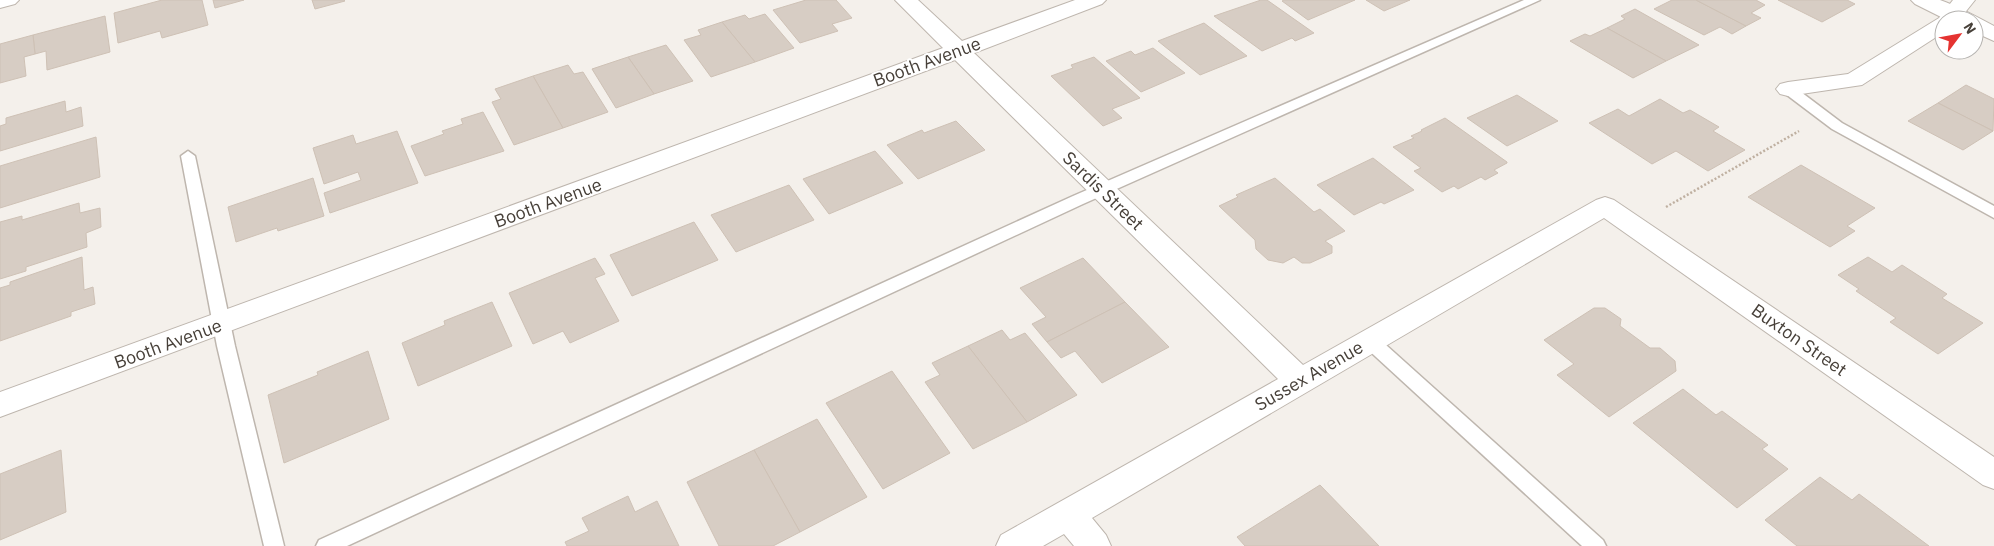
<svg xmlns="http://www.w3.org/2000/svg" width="1994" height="546" viewBox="0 0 1994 546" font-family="'IBM Plex Sans',sans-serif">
<rect width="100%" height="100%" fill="#f4f0eb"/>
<g fill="#d7cdc4" stroke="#cec1b5">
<path d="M162,0H202L208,25L162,38L160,31L118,43L114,13Z"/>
<path d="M213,0H244L215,8Z"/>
<path d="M312,0H344L345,1L315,9Z"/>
<path d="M806,0H836L852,18L832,24L838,31L800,43L773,10Z"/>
<path d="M1261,0H1267L1314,33L1295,41L1292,38L1262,51L1214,16Z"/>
<path d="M1284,0H1355L1308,20L1282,1Z"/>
<path d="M1366,0H1410L1384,11Z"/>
<path d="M1672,0H1696L1746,26L1732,34L1720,27L1704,35L1654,9Z"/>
<path d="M1696,0H1756L1765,5L1751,13L1761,18L1746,26Z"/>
<path d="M1778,0H1847L1855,4L1822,22Z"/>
<path d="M1635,9L1699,45L1666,61L1607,28L1625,19L1621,16Z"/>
<path d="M765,14L794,48L755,62L722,22L745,15L749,19Z"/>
<path d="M105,16L110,52L47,70L46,51L35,54L33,35Z"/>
<path d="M722,22L755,62L711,77L684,40L701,35L698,30Z"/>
<path d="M1204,23L1247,56L1200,75L1158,41Z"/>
<path d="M1607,28L1666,61L1633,78L1570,41L1585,34L1590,36Z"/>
<path d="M33,35L35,54L24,57L26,76L0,83V44Z"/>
<path d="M666,45L693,81L654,94L628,57Z"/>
<path d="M1153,48L1185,73L1141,92L1106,61L1131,51L1135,55Z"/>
<path d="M628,57L654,94L616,108L592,69Z"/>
<path d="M1094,57L1140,98L1112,109L1122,118L1103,126L1051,76L1073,68L1071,65Z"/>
<path d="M568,65L574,74L583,72L608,112L563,128L533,76Z"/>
<path d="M533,76L563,128L514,145L492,102L501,99L495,89Z"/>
<path d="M1966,85L1994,99L1993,131L1938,103Z"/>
<path d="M1517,95L1558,121L1507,146L1467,118Z"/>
<path d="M1660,99L1683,113L1690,110L1719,127L1713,131L1745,150L1708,171L1676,151L1652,164L1589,123L1618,109L1629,116Z"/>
<path d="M65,101L66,112L81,107L83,126L0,151V126L6,124V118Z"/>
<path d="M1938,103L1993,131L1963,150L1908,121Z"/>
<path d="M483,112L504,151L425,176L411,146L444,134L442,131L463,124L461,119Z"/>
<path d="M1445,118L1507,162V163L1494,170L1498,173L1485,180L1481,177L1458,189L1454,186L1442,192L1414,171L1421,168L1393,147L1414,138L1411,136L1422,131L1421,130Z"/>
<path d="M956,121L985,150L918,179L887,145L922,130L924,133Z"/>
<path d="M397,131L418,183L330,213L324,193L361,180L358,172L324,184L313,148L353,135L356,144Z"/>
<path d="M96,137L100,177L0,208V166Z"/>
<path d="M875,151L903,183L829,214L803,179Z"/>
<path d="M1373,158L1414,190L1384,204L1381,202L1354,215L1317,185Z"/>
<path d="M1801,165L1875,208L1847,226L1855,231L1830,247L1748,197Z"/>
<path d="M313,178L324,216L278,231L277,228L236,242L228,207Z"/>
<path d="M1275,178L1314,212L1320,209L1345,231L1325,241L1332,246V253L1310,263H1302L1294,257L1283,263L1268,260L1256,249L1255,240L1219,206L1238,197L1236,195Z"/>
<path d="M789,185L814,220L736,252L711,215Z"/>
<path d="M79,203L80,213L100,208L101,227L86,233L87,247L26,267V271L0,279V222L22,216V220Z"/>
<path d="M694,222L718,260L632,296L610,255Z"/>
<path d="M82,257L84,290L93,287L95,304L71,312V316L0,341V288L10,285V282Z"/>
<path d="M1868,257L1892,272L1902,265L1947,294L1942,298L1983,323L1938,354L1890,322L1896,318L1856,291L1859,289L1838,275Z"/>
<path d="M595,258L605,274L595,278L619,321L570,343L563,331L533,344L509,293Z"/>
<path d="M1083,258L1125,302L1047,342L1032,324L1046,317L1020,288Z"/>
<path d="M492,302L512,346L418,386L402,343L445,325L444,321Z"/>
<path d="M1125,302L1169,347L1102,383L1075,351L1061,358L1047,342Z"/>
<path d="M1594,308H1605L1621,319L1620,326L1650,348H1660L1675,361L1676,371L1609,417L1557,375L1574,364L1544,340Z"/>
<path d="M1002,330L1010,340L1025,333L1077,395L1027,422L968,346Z"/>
<path d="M968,346L1027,422L973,449L925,382L940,375L932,363Z"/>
<path d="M368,351L389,419L284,463L268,395L318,375L317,372Z"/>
<path d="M892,371L950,453L883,489L826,403Z"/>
<path d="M1683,389L1716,415L1722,411L1768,445L1762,449L1788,469L1737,508L1633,423Z"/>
<path d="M817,419L867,497L800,532L754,450Z"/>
<path d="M61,450L66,512L0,540V474Z"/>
<path d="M754,450L800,532L773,546H719L687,482Z"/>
<path d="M1820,477L1852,500L1859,494L1929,546H1797L1765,520Z"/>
<path d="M1320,485L1379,546H1245L1237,537Z"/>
<path d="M628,496L635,512L657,501L679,546H567L565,542L589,531L582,518Z"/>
</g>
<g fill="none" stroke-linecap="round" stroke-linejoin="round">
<defs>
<g id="service">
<path d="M1524,0H1540L1083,204L347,546H316L319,540L1073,196Z"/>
<path d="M1788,85L1793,86L1842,123L1994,206V218L1832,129L1783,92L1781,89L1783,86Z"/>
<path d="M188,151L195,156L235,346L284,546H264L217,346L181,156Z"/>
<path d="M1370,334L1376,336L1603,540L1606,546H1582L1364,346L1361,341L1364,336Z"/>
</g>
<g id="minor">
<path d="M0,0H19L15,4L0,8Z"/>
<path d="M895,0H918L962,41L1075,0H1106L1102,4L974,53L1303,365L1596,200L1605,197L1614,200L1994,457V489L1983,485L1604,218L1092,518L1106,535L1111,546H1074L1064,534L1043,546H996L1001,535L1278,379L955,60L0,417V392L943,48Z"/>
<path d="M1953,0H1975L1959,20H1944V32L1862,85L1788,96L1780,94L1776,89L1780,84L1788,82L1848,74L1939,18Z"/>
</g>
<path id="tertiary" d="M1911,0C1920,0 1931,0 1940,0C1955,5 1979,18 1994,26V41L1974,32V20H1947L1915,4Z"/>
</defs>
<use href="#service" stroke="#beb6ae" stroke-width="3"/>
<use href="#minor" stroke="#beb6ae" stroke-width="2"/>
<use href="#tertiary" stroke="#beb6ae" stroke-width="2"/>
<path stroke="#bfb0a1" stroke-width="2.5" stroke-dasharray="2 2" stroke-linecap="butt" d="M1666,207L1799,131"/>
<use href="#service" fill="#fff" fill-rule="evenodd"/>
<use href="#minor" fill="#fff" fill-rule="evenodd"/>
<use href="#tertiary" fill="#fff" fill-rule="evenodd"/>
</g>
<g text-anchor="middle" stroke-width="4" stroke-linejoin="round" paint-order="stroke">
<g font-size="18" fill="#474039" stroke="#fff">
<text transform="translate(927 62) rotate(-20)" y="6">Booth Avenue</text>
<text transform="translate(1103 191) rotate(44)" y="6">Sardis Street</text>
<text transform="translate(548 203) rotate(-20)" y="6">Booth Avenue</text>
<text transform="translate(1799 340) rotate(35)" y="6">Buxton Street</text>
<text transform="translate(168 344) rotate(-20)" y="6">Booth Avenue</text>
<text transform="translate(1309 376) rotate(-30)" y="6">Sussex Avenue</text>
</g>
</g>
<g transform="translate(1959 35) rotate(58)"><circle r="24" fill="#ffffff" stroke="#b5b3b0"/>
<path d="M0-4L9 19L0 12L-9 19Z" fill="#e53331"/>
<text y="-8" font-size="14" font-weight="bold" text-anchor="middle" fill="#474039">N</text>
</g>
</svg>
